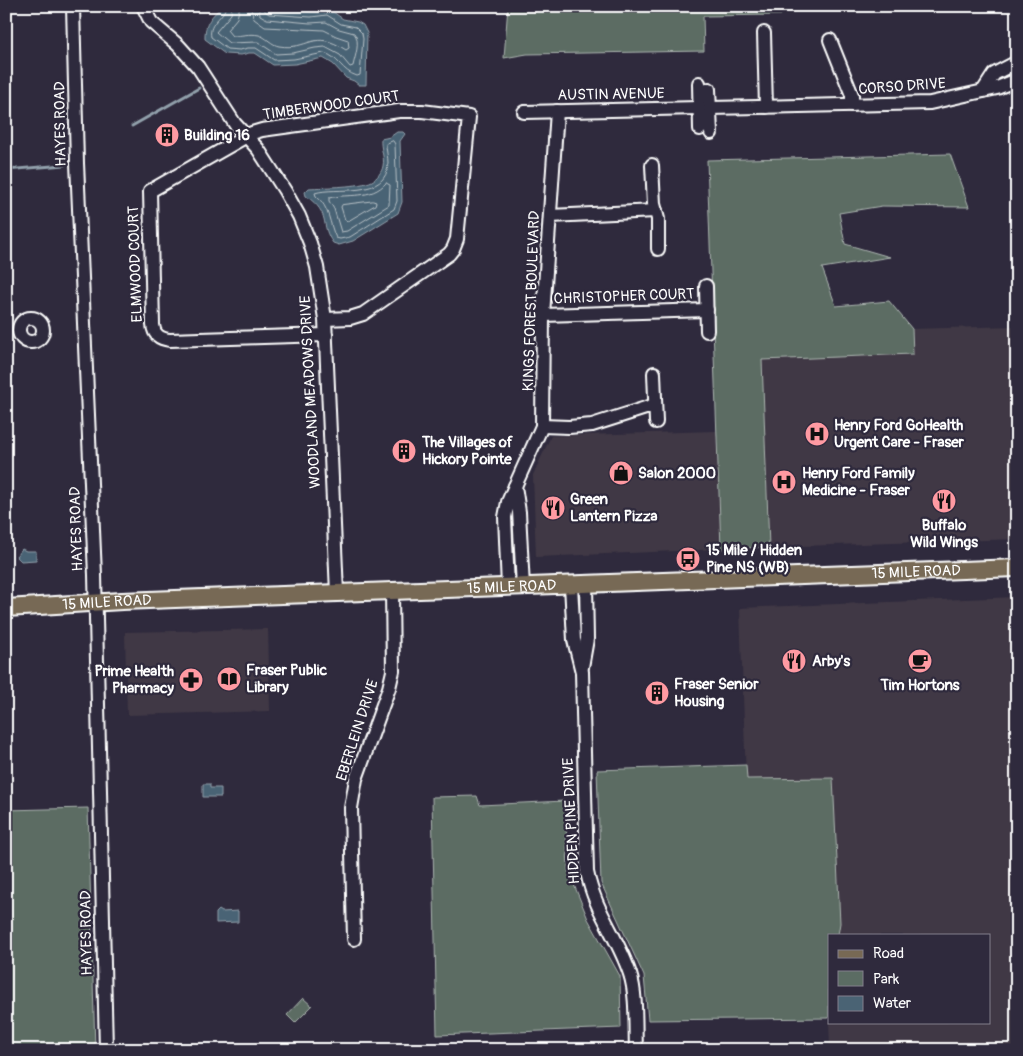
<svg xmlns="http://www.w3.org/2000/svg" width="1023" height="1056" viewBox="0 0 1023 1056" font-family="Pangolin,sans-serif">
<rect width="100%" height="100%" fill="#2f2a3d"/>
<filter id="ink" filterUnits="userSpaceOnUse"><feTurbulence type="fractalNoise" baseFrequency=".02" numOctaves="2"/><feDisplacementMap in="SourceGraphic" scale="10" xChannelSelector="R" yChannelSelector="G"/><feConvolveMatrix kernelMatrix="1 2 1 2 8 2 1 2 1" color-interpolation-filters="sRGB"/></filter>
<g filter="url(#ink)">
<g fill="#413945">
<path d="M1017,326V539L769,547L761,360L913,354L912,329Z"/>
<path d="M716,431L721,549L536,557L533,475L551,436Z"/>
<path d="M1017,597V1050H830L829,1018V1012V1022H989V935H838L840,923L746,779L740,608Z"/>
<path d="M268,629L270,711L127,715L125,632Z"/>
</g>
<g fill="#5b6c63" stroke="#adb6b1">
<path d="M508,6H781V15L703,16L704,51L527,54L504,58Z"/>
<path d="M950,154L969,207L882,206L839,213L845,244L890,257L822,268L836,306L889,301L912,329L913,354L762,360L769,547L721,549L707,160Z"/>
<path d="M746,765L747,779L833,778L840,923L838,935H829V1018L648,1020L644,976L601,883L597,770Z"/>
<path d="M477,796L480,805L565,801L568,870L588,919L620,976L621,1028L437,1035L432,797Z"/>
<path d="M88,808L95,1050H6V810Z"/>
<path d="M303,998L312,1006L295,1023L287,1015Z"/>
</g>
<g fill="#4a6374" stroke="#92a1ac">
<path d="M223,6H257L311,12H320L329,9L343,19L358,22L363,25L367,33L366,85H359L354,81L346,78L333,64L323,58L295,64L273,65L255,53H249L241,55L225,54L205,39C204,24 212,15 223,6Z"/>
<path d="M397,132H403L405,134L400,141L402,202L398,213L353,241L339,245L333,243C319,224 332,214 306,196L305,192L309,188C324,187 361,187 372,181C377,178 382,172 383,166C385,157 380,148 381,139L390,137Z"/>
<path d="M22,549L26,551H36V560L21,561L16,556Z"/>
<path d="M203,784H210V788H221V797H203Z"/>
<path d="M219,910L222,912L238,911V922L216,923V913Z"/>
</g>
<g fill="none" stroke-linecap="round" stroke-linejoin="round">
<g stroke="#b7c1c7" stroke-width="1">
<path d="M226,6C224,18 208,22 211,37L227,49L240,50L248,48H256L274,60L294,59L324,53C339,57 341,71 357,76L360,75L363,39L362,33L356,27L341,24L327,15L311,17L269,14L265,11L264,6"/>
<path d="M232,6L231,14L216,32L229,43L258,42L276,54L293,53L315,48L325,47L340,55L350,67L353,66C355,56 361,42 354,33L339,29L326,22L310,23L267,19L260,15L258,6"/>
<path d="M240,6L237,18L227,30L232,36C241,36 249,33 259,35C266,37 272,45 279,46C309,51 313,28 346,50L349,48L348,40L336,36L324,30L265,27L254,19L250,6"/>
<path d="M393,141L395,144L397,201L394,209L350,237L340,239L336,238C329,224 330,207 316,196L315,193C335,186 388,200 388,163C388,157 386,150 386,144Z"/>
<path d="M386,183L390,185L389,205L347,231L341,232L334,209L329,201V198C349,193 371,200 386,183Z"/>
<path d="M373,201L376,202L375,205L348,221L345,220L341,207L342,205Z"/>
</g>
<g stroke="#92a1ac" stroke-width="3">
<path d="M132,126L199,88"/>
<path d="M6,170L64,165"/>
</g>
<defs>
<g id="minor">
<path d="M73,6L77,163L95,575L106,1050"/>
<path d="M143,6L151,22L178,45L198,67L235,124L258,149L285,191L299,216L310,243L317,267L325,319L337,593"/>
<path d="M764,33L766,107"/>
<path d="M830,40L852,95V105"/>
<path d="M699,83L700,129"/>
<path d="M709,89L711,133"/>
<path d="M983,91L994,74L1017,62"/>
<path d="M710,108L930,103L997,88L1017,80"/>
<path d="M524,112L699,108"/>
<path d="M652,165L654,204L658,219V249"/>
<path d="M550,216L656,211"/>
<path d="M706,286L707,331"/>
<path d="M543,315L707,310"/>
<circle cx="31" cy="330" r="12"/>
<path d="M325,319L350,318L363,314L449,254L453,249L457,239L469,117L422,111H399L262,130L252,133L150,191L153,325C154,335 160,339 170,340L326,335"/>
<path d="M654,373L656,422"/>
<path d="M542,426L569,427L592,425L655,405"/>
<path d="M515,486L542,426L543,315L557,111"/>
<path d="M571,585L574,640L582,672L587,872C595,912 618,937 630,974C637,995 635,1027 636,1050"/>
<path d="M508,587L505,517L508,502L515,486L519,512L523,587"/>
<path d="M582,667L587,639L586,584"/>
<path d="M354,939L351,808L356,779L389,688L393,671L392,591"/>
</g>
<g id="major">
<path id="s1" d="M6,608L122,601L1017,568"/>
</g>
</defs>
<use href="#minor" stroke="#fff" stroke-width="16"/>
<use href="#major" stroke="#fff" stroke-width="20"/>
<use href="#minor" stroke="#2f2a3d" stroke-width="12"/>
<use href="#major" stroke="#776954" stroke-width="16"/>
</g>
</g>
<defs>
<symbol id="building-disc" viewBox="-11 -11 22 22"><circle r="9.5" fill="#ff9aa2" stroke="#2f2a3d"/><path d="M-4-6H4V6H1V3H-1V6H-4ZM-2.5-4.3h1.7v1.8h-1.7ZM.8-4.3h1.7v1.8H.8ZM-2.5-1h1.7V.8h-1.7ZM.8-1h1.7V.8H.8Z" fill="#111"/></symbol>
<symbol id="hospital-disc" viewBox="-11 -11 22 22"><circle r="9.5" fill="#ff9aa2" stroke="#2f2a3d"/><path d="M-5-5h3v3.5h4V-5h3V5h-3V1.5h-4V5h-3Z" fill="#111"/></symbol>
<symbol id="shop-disc" viewBox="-11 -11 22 22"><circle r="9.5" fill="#ff9aa2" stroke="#2f2a3d"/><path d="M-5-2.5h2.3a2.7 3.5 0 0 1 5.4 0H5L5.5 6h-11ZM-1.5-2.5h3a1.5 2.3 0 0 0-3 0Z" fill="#111"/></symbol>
<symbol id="restaurant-disc" viewBox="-11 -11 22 22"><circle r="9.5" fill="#ff9aa2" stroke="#2f2a3d"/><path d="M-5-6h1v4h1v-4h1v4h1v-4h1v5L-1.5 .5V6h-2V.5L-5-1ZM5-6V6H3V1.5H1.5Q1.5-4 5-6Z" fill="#111"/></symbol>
<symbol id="bus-disc" viewBox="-11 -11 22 22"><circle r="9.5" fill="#ff9aa2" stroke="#2f2a3d"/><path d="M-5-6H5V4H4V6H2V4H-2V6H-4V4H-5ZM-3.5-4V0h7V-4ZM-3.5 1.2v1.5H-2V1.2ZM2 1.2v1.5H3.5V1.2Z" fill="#111"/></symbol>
<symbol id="cafe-disc" viewBox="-11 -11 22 22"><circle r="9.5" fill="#ff9aa2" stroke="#2f2a3d"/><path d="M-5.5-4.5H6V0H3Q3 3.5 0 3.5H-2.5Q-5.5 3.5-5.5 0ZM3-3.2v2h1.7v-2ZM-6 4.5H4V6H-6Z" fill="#111"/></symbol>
<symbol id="library-disc" viewBox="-11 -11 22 22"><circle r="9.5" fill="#ff9aa2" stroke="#2f2a3d"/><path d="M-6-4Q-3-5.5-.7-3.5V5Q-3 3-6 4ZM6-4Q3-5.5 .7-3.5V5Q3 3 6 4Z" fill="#111"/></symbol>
<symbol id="pharmacy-disc" viewBox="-11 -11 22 22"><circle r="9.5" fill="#ff9aa2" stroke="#2f2a3d"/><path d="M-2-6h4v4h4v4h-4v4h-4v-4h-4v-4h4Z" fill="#111"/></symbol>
</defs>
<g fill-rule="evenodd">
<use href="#building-disc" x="153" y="121" width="28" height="28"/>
<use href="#hospital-disc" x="803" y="420" width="28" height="28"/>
<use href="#building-disc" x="390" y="437" width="28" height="28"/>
<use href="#shop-disc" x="607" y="459" width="28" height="28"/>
<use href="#hospital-disc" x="770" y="468" width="28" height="28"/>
<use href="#restaurant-disc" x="930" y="487" width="28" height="28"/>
<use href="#restaurant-disc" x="539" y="494" width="28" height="28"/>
<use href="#bus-disc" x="674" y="545" width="28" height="28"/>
<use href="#restaurant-disc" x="780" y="647" width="28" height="28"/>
<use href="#cafe-disc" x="906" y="647" width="28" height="28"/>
<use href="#library-disc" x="215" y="665" width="28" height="28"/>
<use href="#pharmacy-disc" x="177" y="666" width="28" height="28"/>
<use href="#building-disc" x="643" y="679" width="28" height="28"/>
</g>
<g text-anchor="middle" stroke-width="4.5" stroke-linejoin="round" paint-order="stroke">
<g font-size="15" fill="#fff" stroke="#2f2a3d">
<text transform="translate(902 86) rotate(-4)" y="5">CORSO DRIVE</text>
<text transform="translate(611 94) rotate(-1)" y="5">AUSTIN AVENUE</text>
<text transform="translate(331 105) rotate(-8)" y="5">TIMBERWOOD COURT</text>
<text transform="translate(60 124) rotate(-91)" y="5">HAYES ROAD</text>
<text transform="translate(135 264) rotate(-92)" y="5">ELMWOOD COURT</text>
<text transform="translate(624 296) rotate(-2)" y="5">CHRISTOPHER COURT</text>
<text transform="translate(531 301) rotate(-88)" y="5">KINGS FOREST BOULEVARD</text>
<text transform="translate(310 392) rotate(-93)" y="5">WOODLAND MEADOWS DRIVE</text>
<text transform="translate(76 529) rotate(-92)" y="5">HAYES ROAD</text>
<text dy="5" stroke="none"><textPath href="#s1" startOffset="911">15 MILE ROAD</textPath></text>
<text dy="5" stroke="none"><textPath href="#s1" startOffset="506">15 MILE ROAD</textPath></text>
<text dy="5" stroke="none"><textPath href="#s1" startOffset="101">15 MILE ROAD</textPath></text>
<text transform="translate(357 730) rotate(-72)" y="5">EBERLEIN DRIVE</text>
<text transform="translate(571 821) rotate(-93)" y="5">HIDDEN PINE DRIVE</text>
<text transform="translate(86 933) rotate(-91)" y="5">HAYES ROAD</text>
</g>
<g font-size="15" font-weight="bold" fill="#fff" stroke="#2f2a3d" text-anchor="start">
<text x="184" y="140">Building 16</text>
<text x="834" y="430">Henry Ford GoHealth<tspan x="834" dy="17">Urgent Care - Fraser</tspan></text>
<text x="422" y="447">The Villages of<tspan x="422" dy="17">Hickory Pointe</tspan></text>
<text x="638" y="478">Salon 2000</text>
<text x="802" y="478">Henry Ford Family<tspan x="802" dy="17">Medicine - Fraser</tspan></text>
<text x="570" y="504">Green<tspan x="570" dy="17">Lantern Pizza</tspan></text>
<text x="944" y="530" text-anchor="middle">Buffalo<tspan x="944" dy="17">Wild Wings</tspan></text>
<text x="706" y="555">15 Mile / Hidden<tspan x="706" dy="17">Pine NS (WB)</tspan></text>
<text x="812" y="666">Arby's</text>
<text x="246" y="675">Fraser Public<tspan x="246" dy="17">Library</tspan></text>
<text x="174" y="676" text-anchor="end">Prime Health<tspan x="174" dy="17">Pharmacy</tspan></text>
<text x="674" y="689">Fraser Senior<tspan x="674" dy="17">Housing</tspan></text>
<text x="920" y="690" text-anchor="middle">Tim Hortons</text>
</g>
</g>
<rect width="1023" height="1056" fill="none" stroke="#2f2a3d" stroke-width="25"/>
<rect x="12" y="12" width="998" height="1031" fill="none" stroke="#fff" stroke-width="2" filter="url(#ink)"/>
<rect x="828" y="934" width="162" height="90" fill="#2f2a3d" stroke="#827f8b"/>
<rect x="838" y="950" width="25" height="8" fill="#776954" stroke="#827f8b"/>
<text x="873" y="958" font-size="15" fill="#ffffff">Road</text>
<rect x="838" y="971" width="25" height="15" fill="#5b6c63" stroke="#827f8b"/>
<text x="873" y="984" font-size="15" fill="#ffffff">Park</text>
<rect x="838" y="996" width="25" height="15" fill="#4a6374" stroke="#827f8b"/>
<text x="873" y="1008" font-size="15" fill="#ffffff">Water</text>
</svg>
